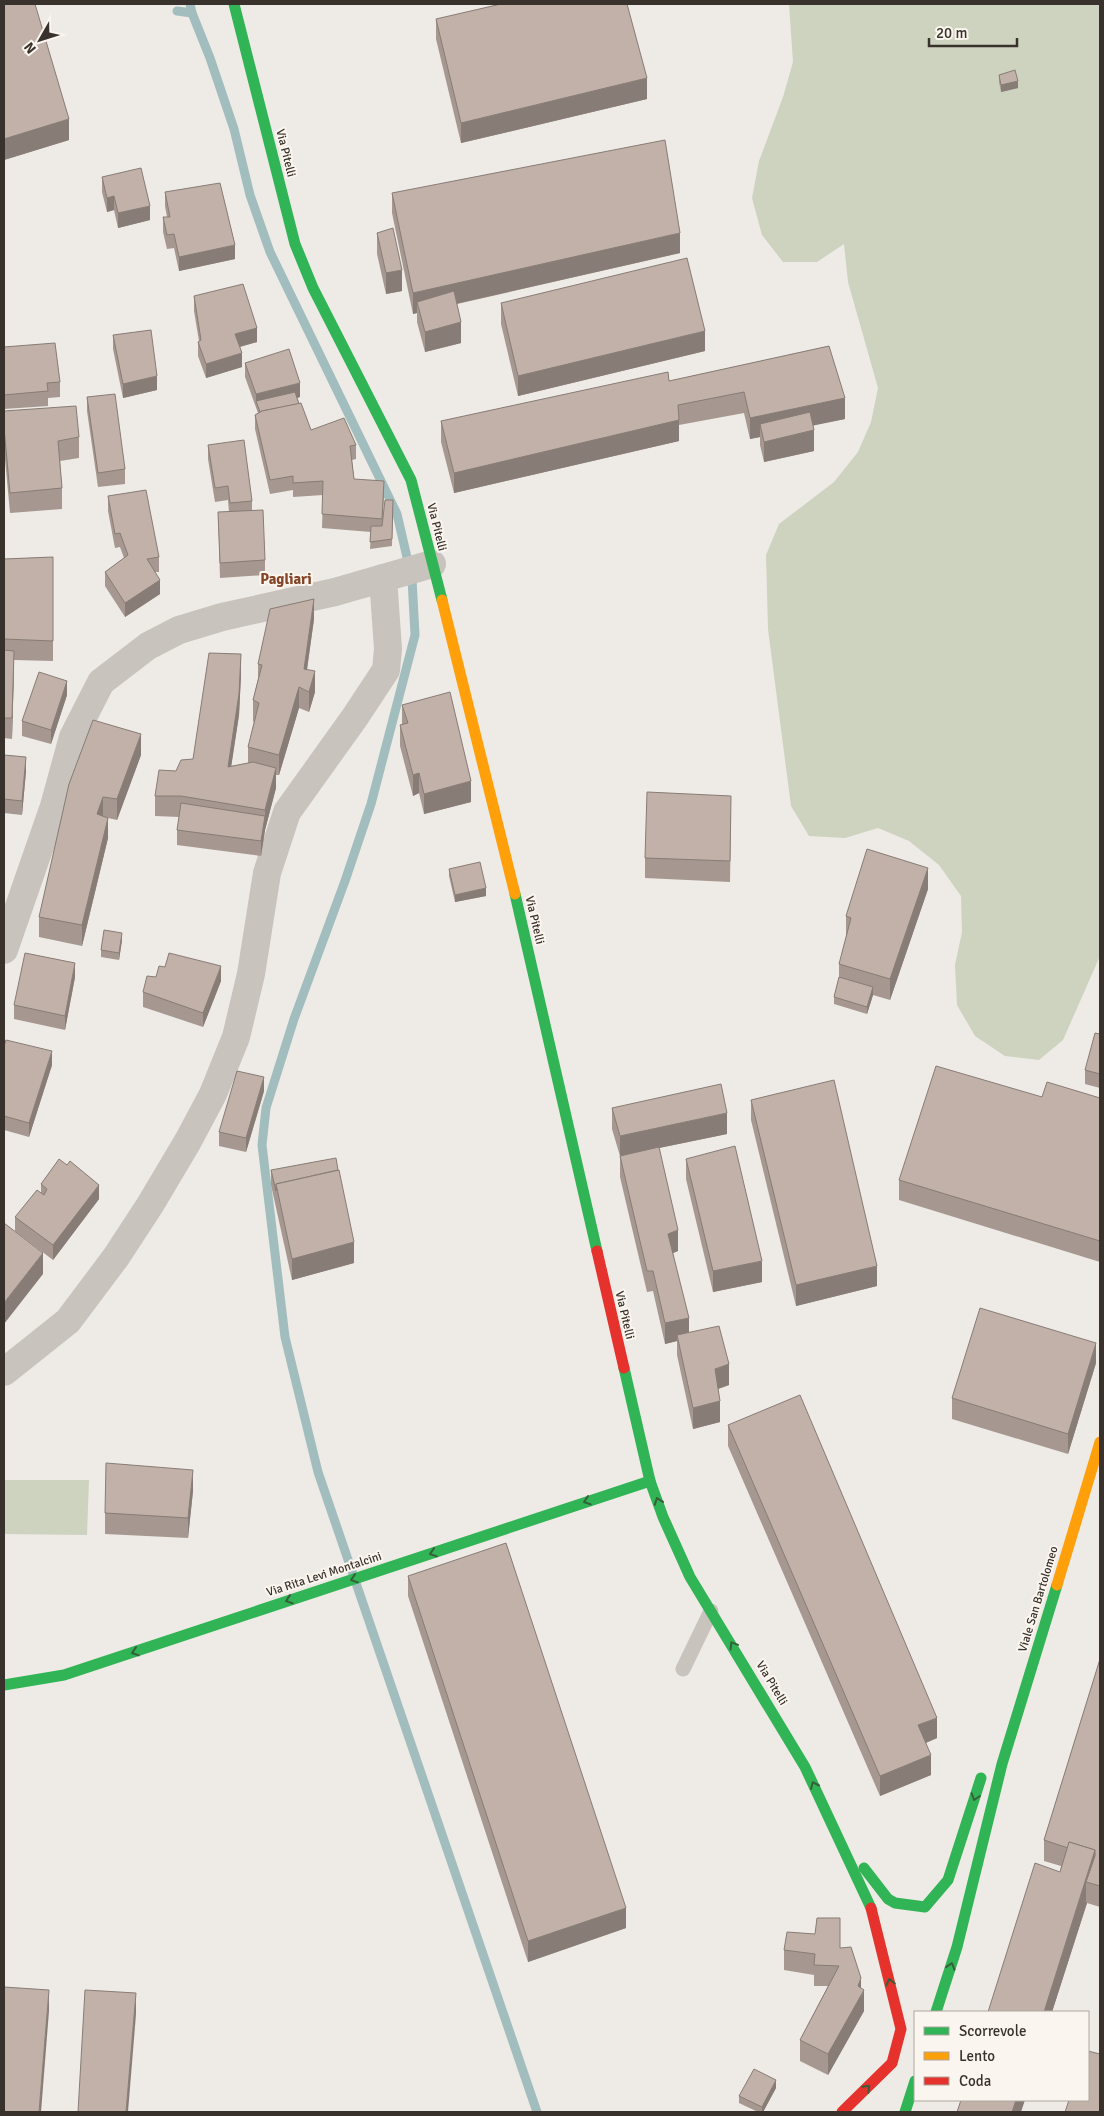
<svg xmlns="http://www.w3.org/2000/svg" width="1104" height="2116" viewBox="0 0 1104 2116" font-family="Signika,sans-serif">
<rect width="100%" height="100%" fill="#eeeae5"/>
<g fill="#ced3c0">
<path d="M789,4H1100V956L1063,1040L1039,1060L1005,1056L975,1036L957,1005L955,965L962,932L961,896L939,865L909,841L878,828L845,838L809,836L791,806L768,629L766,555L779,524L834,482L858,452L871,422L878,388L848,282L844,244L817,262H783L762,235L752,198L759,161L783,97L793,62Z"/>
<path d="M4,1480H89L87,1535L4,1534Z"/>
</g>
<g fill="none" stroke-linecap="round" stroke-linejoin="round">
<g stroke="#a2bdbe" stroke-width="9">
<path d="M190,4L192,13L210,58L234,129L250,195L270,252L397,514L412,579L415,635L371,804L345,881L294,1019L266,1108L262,1145L285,1337L318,1472L537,2112"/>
<path d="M177,11L192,13"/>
</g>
<path stroke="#c8c3bd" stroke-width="15" d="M683,1669L711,1611"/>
<g stroke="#c8c3bd" stroke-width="28">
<path d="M4,950L54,806L73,737L101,682L148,646L179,630L222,617L335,592L432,564"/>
<path d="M4,1372L68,1321L116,1257L150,1205L188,1141L213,1094L236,1037L251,974L267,873L287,812L355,717L386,670L388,649L383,578"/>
</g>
<g stroke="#30b455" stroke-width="11">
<path d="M234,4L295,244L313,288L411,480L442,600"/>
<path d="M515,894L597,1251"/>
<path d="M624,1368L650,1481L663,1517L690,1577L805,1767L871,1908"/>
<path d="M4,1685L64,1675L650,1481"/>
<path d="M864,1868L888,1899L895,1903L925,1907L948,1880L981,1778"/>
<path d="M936,2012L957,1947L1002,1764L1057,1585"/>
<path d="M905,2112L915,2081"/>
</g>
<g stroke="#ff9f0a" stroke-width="11">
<path d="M442,600L515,894"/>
<path d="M1057,1585L1100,1442"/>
</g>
<g stroke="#e5322d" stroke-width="11">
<path d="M597,1251L624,1368"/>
<path d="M842,2112L892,2063L901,2029L871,1908"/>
</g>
</g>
<g fill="#a69890">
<path d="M4,4L69,140L4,160Z"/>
<path d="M436,19L647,99L461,143L436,39Z"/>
<path d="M999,75L1018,88L1001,92L999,82Z"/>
<path d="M102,177L150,220L118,228L114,210L107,212L102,192Z"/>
<path d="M165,192L235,259L179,271L174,248L167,249L163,232V217H167L165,206Z"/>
<path d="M392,193L680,253L457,304L461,343L425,352L417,322V313L413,314L392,213Z"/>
<path d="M377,233L402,291L386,294L377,254Z"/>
<path d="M194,296L257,342L240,347L242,367L206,378L198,356V342L199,341L194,311Z"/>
<path d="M501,303L705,351L518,396L501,324Z"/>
<path d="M113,335L157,390L123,398L113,349Z"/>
<path d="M829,346L845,419L813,425L814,451L764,462L760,445V437L750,439L744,413L679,425V441L454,493L441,442V421L669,381Z"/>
<path d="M4,347L60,382V397L48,398V406L4,409Z"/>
<path d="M245,363L300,397L297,398L311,430L356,445V459L352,460L354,479L384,495L383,519L393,500L392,546L370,549L371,532L322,528L323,495L293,497V490L270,494L255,429V415L258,413L245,377Z"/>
<path d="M87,397L125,469V484L98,487L87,411Z"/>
<path d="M4,411L79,437V458L60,461L62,488V509L10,513L4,448Z"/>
<path d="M208,445L252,501V511L265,560V575L220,578L218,512H229L228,500L215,502L208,459Z"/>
<path d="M108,496L159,557V572H155L160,594L125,617L105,586V572L124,558L120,547L115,548L108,511Z"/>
<path d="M53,557V661L14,660L12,739L4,738V559Z"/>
<path d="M314,619L307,670L315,692L309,712L299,708L279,775H276V788L265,830L261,856L177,845V830L179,817L155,816V796L176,771L193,759L241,675L239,715L231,766L248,763V747L254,722L253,721V700L258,679V664Z"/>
<path d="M67,695L51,744L22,736V721Z"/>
<path d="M402,705L471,802L424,814L419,793L413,796L400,746V725L402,724Z"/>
<path d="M4,755L26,771L22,815L4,813Z"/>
<path d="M141,755L117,820L108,818V838L82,946L39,937V917L69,784Z"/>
<path d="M731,816L730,882L645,878V858Z"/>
<path d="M449,869L486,896L455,902L449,876Z"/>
<path d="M928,889L890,1000L873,995L867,1014L834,1004V997L839,977V964L846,937V916Z"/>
<path d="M122,940L119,960L101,957V950Z"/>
<path d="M75,977L65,1030L14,1019V1005Z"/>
<path d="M221,981L203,1027L143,1007V992Z"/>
<path d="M1100,1034V1088L1085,1084V1070Z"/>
<path d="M4,1046L52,1065L29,1137L4,1130Z"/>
<path d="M264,1091L246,1152L219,1146V1132Z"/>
<path d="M1042,1097L1100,1098V1262L899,1200V1180Z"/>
<path d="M751,1100L877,1286L796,1306L751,1120Z"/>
<path d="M612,1108L727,1134L659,1148L678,1251L673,1253L689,1332L729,1385L718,1389L720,1422L693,1429L677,1355V1341L665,1344L653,1291L647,1292L620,1177V1156L612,1129Z"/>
<path d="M686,1159L762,1282L713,1292L686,1179Z"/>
<path d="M67,1165L99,1199L53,1260L15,1231V1217L41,1193V1184Z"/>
<path d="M271,1170L354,1263L292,1280L271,1185Z"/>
<path d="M1096,1363L1068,1454L952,1419V1398Z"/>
<path d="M728,1425L937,1738L926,1743L931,1775L880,1796L728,1446Z"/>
<path d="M193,1491L188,1538L105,1534V1513Z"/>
<path d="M408,1576L626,1928L528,1962L408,1596Z"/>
<path d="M1100,1659V1907L1087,1903L1052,2012H988L1060,1872L1061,1866L1044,1861V1840Z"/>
<path d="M840,1948L861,1988L864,2011L828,2075L800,2061V2040L828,1986H814V1975L784,1970V1950Z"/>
<path d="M776,2088L763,2112H758L739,2103V2096Z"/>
</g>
<g fill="#877c76">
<path d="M647,78V99L461,143V123Z"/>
<path d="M1018,81V88L1001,92V85Z"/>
<path d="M69,119V140L4,160V139Z"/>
<path d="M114,196V210L107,212V198Z"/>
<path d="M150,206V220L118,228V213Z"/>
<path d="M680,233V253L420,312L417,302V313L413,314V293Z"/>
<path d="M235,245V259L179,271V257Z"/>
<path d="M402,270V291L386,294V273Z"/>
<path d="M461,322V343L425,352V332Z"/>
<path d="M257,328V342L235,348V334Z"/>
<path d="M705,331V351L518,396V376Z"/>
<path d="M242,353V367L206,378V364Z"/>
<path d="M157,376V390L123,398V384Z"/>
<path d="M300,383V397L259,408L256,401V394Z"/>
<path d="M845,398V419L763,436L760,424V437L750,439V418Z"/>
<path d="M679,420V441L454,493V473Z"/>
<path d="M814,430V451L764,462V442Z"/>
<path d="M160,580V594L125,617V603Z"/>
<path d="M314,599V619L304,690V669Z"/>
<path d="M14,651V672L12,739V718Z"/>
<path d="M241,654V675L239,715L228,788V767Z"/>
<path d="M315,671V692L309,712V692Z"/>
<path d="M67,681V695L51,744V730Z"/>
<path d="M299,687V708L279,775V755Z"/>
<path d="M141,734V755L117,820V799Z"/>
<path d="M26,757V771L22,815V801Z"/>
<path d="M276,768V788L265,830L261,856V841L265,816V810Z"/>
<path d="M419,773V793L413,796V775Z"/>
<path d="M471,781V802L424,814V794Z"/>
<path d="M103,797V818L97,814Z"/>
<path d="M108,818V838L82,946V925Z"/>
<path d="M928,868V889L890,1000V979Z"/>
<path d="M486,888V896L455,902V895Z"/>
<path d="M122,933V940L119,960V953Z"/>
<path d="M75,963V977L65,1030V1016Z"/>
<path d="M221,966V981L203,1027V1013Z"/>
<path d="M873,987V995L867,1014V1007Z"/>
<path d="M52,1051V1065L29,1137V1123Z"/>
<path d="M264,1077V1091L246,1152V1138Z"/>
<path d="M727,1113V1134L620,1156V1136Z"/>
<path d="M99,1185V1199L53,1260V1245Z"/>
<path d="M678,1230V1251L668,1255V1234Z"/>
<path d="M354,1242V1263L292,1280V1259Z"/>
<path d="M43,1253V1274L4,1324V1303Z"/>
<path d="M762,1261V1282L713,1292V1271Z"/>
<path d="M877,1266V1286L796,1306V1285Z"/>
<path d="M689,1318V1338L677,1335V1341L665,1344V1323Z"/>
<path d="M1096,1343V1363L1068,1454V1434Z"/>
<path d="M729,1364V1385L715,1390V1369Z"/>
<path d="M720,1401V1422L693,1429V1408Z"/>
<path d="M193,1470V1491L188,1538V1518Z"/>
<path d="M937,1718V1738L918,1746V1725Z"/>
<path d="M931,1755V1775L880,1796V1776Z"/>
<path d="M1095,1850V1877L1086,1882V1902L1087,1903L1052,2012H1044Z"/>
<path d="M626,1908V1928L528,1962V1941Z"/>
<path d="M861,1978V1997L864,1990V2011L828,2075V2054L858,1986Z"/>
<path d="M49,1990V2011L41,2112H39Z"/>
<path d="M136,1993V2014L128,2112H126Z"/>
<path d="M776,2080V2088L763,2112H762V2107Z"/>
<path d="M1016,2100H1025L1021,2112H1012Z"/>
</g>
<g fill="#c1b1a8" stroke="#877c76">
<path d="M4,4H35L69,119L4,139Z"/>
<path d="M501,4H627L647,78L461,123L436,19Z"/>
<path d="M1015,70L1018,81L1001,85L999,75Z"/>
<path d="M665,140L680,233L413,293L392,193Z"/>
<path d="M141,168L150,206L118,213L114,196L107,198L102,177Z"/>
<path d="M220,183L235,245L179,257L174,234L167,235L163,217H170L165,192Z"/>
<path d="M393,228L402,270L386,273L377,233Z"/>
<path d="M687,258L705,331L518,376L501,303Z"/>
<path d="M243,284L257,328L235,334L242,353L206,364L198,342L201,340L194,296Z"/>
<path d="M454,291L461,322L425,332L417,302Z"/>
<path d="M151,330L157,376L123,384L113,335Z"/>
<path d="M55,343L60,382L47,383L48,391L4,395V347Z"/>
<path d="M829,346L845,398L750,418L744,392L678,405L679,420L454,473L441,421L668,372L669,381Z"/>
<path d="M289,349L300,383L256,394L245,363Z"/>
<path d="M295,392L299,404L262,411L260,412L256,401Z"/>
<path d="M115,394L125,469L98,473L87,397Z"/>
<path d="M301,403L311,430L344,418L356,445L350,446L354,479L384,481L382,519L322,514L323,481L293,483V476L270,480L255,415L262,411Z"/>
<path d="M76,406L79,437L58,441L62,488L10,493L4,428V411Z"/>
<path d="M810,412L814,430L764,442L760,424Z"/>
<path d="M244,440L252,501L230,503L228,486L215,488L208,445Z"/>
<path d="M146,490L159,557L147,559L160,580L125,603L105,572L128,555L120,533L115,534L108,496Z"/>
<path d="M385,500H393L392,539L370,542L371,526H382Z"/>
<path d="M263,510L265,560L220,563L218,512Z"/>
<path d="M53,557V641L4,639V559Z"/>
<path d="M314,599L304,669L315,671L309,692L299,687L279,755L248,747L259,703L253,700L262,665L258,664L270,609Z"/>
<path d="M4,650L14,651L12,718H4Z"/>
<path d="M209,653L241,654L239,694L228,767L253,762L276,768L265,810L181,796H155L159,770L176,771L181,760L193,759Z"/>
<path d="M39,672L67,681L51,730L22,721Z"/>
<path d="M450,692L471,781L424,794L419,773L413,775L400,725L408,723L402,705Z"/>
<path d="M93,720L141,734L117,799L103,797L97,814L108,818L82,925L39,917L69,784Z"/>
<path d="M4,755L26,757L22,801L4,799Z"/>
<path d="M647,792L731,796L730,861L645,858Z"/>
<path d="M181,803L265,816L261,841L177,830Z"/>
<path d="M867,849L928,868L890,979L839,964L851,918L846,916Z"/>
<path d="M480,862L486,888L455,895L449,869Z"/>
<path d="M104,930L122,933L119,953L101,950Z"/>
<path d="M25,953L75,963L65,1016L14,1005Z"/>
<path d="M169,953L221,966L203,1013L143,992L147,976L156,977L159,966L165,967Z"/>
<path d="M839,977L873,987L867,1007L834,997Z"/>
<path d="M1095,1033L1100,1034V1074L1085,1070Z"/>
<path d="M6,1040L52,1051L29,1123L4,1116V1046Z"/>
<path d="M936,1066L1042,1097L1047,1082L1100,1098V1241L899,1180Z"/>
<path d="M237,1071L264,1077L246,1138L219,1132Z"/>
<path d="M834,1080L877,1266L796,1285L751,1100Z"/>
<path d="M721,1084L727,1113L620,1136L612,1108Z"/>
<path d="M735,1146L762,1261L713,1271L686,1159Z"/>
<path d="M659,1147L678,1230L668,1234L689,1318L665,1323L653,1271H647L620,1156Z"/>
<path d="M336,1158L338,1170L276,1184V1191L271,1170Z"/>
<path d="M59,1159L67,1165L70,1161L99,1185L53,1245L15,1217L37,1190L44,1195L47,1189L41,1184Z"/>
<path d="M339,1170L354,1242L292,1259L276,1184Z"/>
<path d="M4,1223L43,1253L4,1303Z"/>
<path d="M980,1308L1096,1343L1068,1434L952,1398Z"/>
<path d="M719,1326L729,1364L715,1369L720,1401L693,1408L677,1335Z"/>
<path d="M800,1395L937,1718L918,1725L931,1755L880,1776L728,1425Z"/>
<path d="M106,1463L193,1470L188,1518L105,1513Z"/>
<path d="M506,1543L626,1908L528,1941L408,1576Z"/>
<path d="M1100,1659V1886L1086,1882L1095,1856V1850L1069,1842L1068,1848L1044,1840Z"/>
<path d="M1069,1842L1095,1850L1044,2012H988L1035,1863L1060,1872Z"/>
<path d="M817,1918H840V1948L851,1947L861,1978L858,1986L864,1990L828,2054L800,2040L839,1966L814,1965L815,1954L784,1950L787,1932L815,1934Z"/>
<path d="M4,1987L49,1990L39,2112H4Z"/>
<path d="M85,1990L136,1993L126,2112H78Z"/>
<path d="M1088,2051L1100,2054V2112H1065L1069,2100H1088Z"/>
<path d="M754,2069L776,2080L762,2107L739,2096Z"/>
<path d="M961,2100H1016L1012,2112H957Z"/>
</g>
<defs><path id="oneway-chevron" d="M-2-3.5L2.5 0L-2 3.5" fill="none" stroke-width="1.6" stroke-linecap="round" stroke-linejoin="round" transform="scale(1.25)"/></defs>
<g stroke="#365f3a">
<use href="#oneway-chevron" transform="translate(587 1501) rotate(162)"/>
<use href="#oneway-chevron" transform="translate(658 1501) rotate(-110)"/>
<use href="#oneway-chevron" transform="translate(433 1553) rotate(162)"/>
<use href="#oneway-chevron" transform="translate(354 1579) rotate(162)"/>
<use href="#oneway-chevron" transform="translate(289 1600) rotate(162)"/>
<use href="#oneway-chevron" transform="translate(733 1645) rotate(-121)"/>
<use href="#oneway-chevron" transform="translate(135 1652) rotate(162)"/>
<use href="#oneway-chevron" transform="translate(814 1785) rotate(-114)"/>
<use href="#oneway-chevron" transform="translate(975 1797) rotate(108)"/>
<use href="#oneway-chevron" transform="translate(951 1966) rotate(-73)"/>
<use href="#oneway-chevron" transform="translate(890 1982) rotate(-103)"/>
<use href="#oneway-chevron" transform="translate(867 2088) rotate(-45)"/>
</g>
<g text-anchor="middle" stroke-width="4" stroke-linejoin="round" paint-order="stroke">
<g font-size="12" fill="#39312b" stroke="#faf5ee">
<text transform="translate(286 153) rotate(76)" y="4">Via Pitelli</text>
<text transform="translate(437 527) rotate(76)" y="4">Via Pitelli</text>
<text transform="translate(535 920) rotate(77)" y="4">Via Pitelli</text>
<text transform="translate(625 1315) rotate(77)" y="4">Via Pitelli</text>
<text transform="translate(324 1574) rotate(-18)" y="4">Via Rita Levi Montalcini</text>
<text transform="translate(1038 1599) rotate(-73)" y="4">Viale San Bartolomeo</text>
<text transform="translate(772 1683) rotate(59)" y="4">Via Pitelli</text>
</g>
<g font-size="15" font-weight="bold" fill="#844428" stroke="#faf5ee">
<text x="286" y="584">Pagliari</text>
</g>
</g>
<rect width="1104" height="2116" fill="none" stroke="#39312b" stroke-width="10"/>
<rect x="914" y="2011" width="175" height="90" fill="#faf5ee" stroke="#ada7a0"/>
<rect x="924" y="2027" width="25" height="8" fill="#30b455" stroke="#ada7a0"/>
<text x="959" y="2036" font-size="15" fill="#39312b">Scorrevole</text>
<rect x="924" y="2052" width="25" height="8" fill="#ff9f0a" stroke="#ada7a0"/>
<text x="959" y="2061" font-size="15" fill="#39312b">Lento</text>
<rect x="924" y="2077" width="25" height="8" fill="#e5322d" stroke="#ada7a0"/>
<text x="959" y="2086" font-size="15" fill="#39312b">Coda</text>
<g transform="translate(40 40) rotate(231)" stroke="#faf5ee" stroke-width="4" paint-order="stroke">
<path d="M0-4L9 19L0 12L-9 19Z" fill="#39312b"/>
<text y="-8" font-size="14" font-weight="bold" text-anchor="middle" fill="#39312b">N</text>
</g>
<path d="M929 38v8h88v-8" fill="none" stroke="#39312b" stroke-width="2.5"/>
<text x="936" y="38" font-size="15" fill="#39312b" stroke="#faf5ee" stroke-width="4" paint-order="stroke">20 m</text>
</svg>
